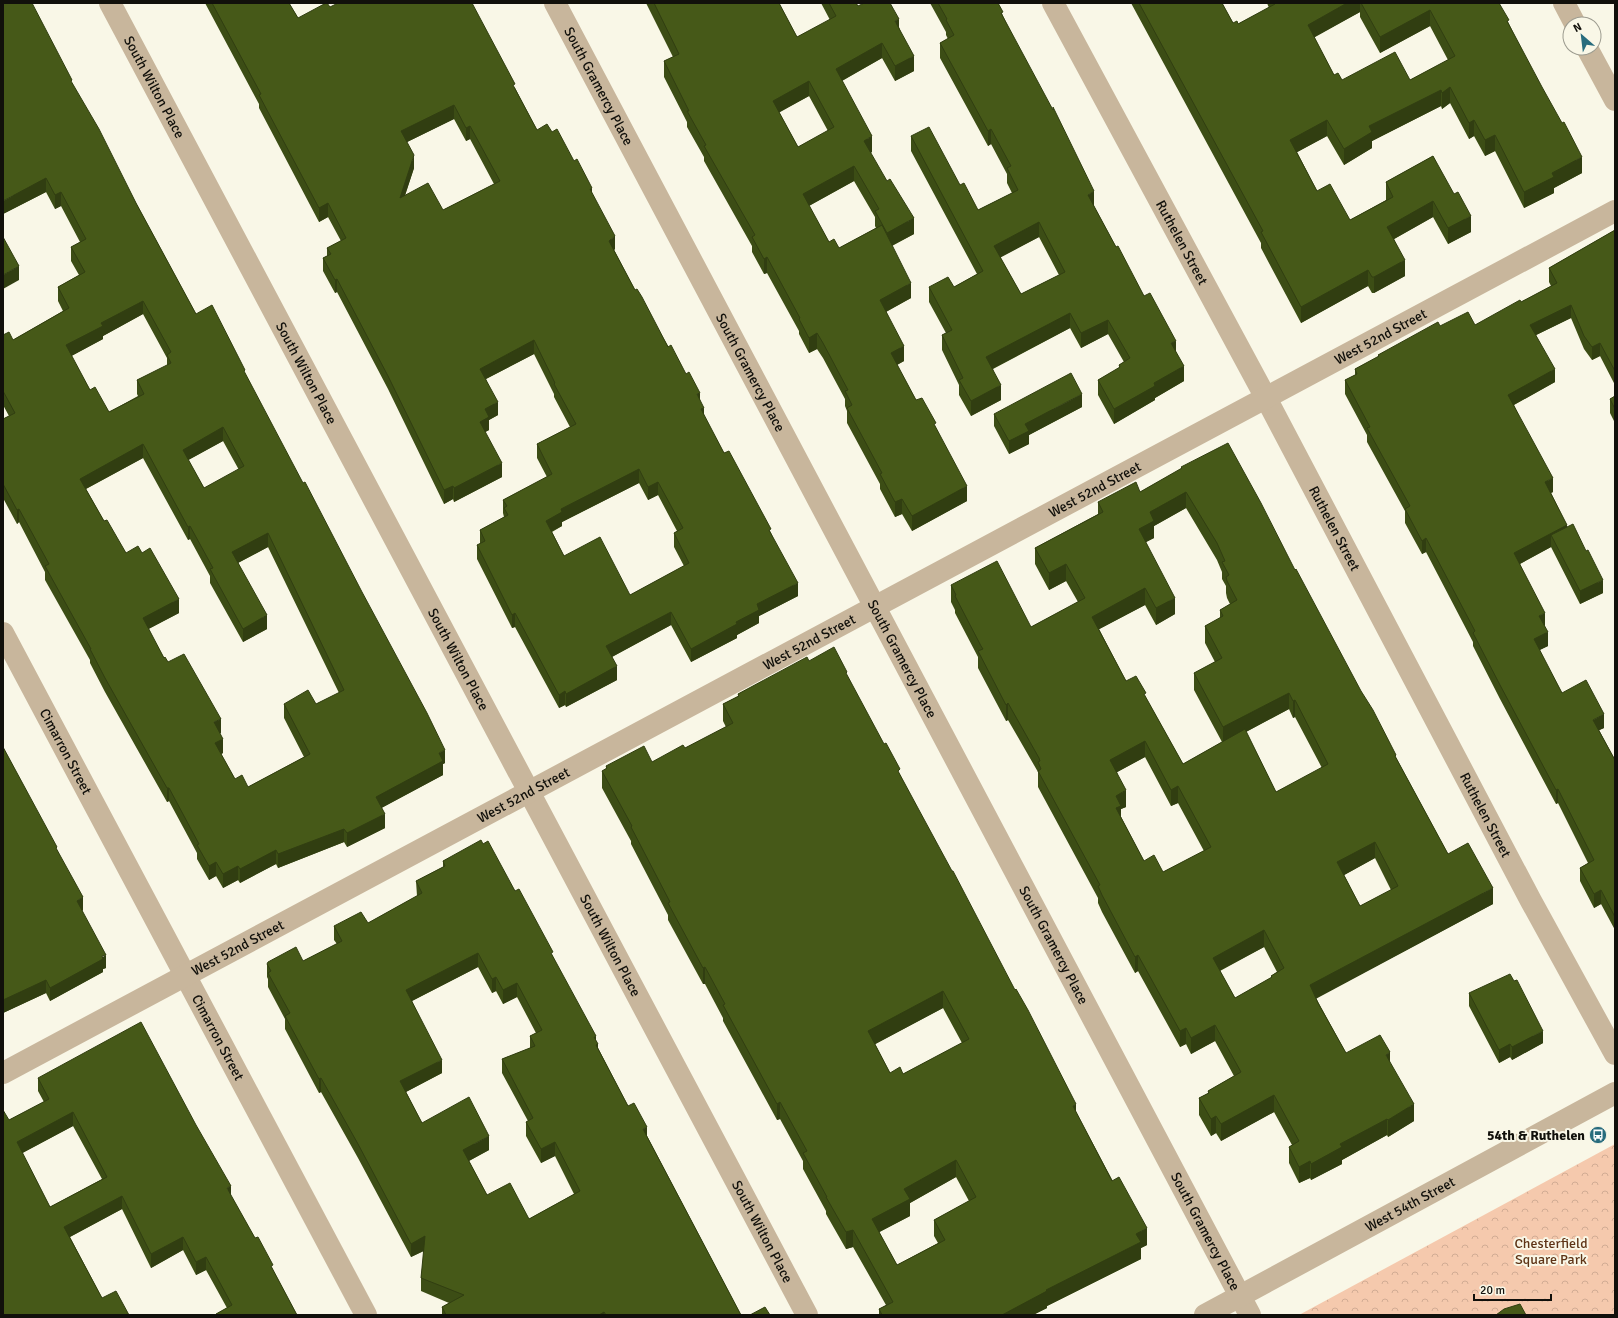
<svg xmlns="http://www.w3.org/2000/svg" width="1618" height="1318" viewBox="0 0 1618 1318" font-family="Signika,sans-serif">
<defs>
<pattern id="forest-crowns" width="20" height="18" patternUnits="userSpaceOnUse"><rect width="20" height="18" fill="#f5c9ad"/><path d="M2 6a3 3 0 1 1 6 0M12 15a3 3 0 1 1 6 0" fill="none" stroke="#d1ac94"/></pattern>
</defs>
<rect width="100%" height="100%" fill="#f9f7e7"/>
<path fill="url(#forest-crowns)" d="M1615,1144V1315H1299Z"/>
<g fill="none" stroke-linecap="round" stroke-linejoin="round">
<g stroke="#c8b69c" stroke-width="22">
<path id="s1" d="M110,3L807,1315"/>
<path id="s2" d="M555,3L1250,1315"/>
<path id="s3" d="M1053,3L1266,398L1531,901L1615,1054"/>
<path d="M1564,3L1575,24"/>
<path d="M1587,48L1615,100"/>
<path id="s4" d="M3,633L366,1315"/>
<path id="s5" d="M3,1073L1615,211"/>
<path id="s6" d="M1205,1315L1615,1093"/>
</g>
</g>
<g fill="#3c4d15" fill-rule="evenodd">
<path d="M205,3H289L298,18L330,7L515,88L537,130L552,132L592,194L615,249L614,250L635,290L700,400L704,416L724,453L771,533L798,596L759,616V623L737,635V638L691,662L671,625L612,657L617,680L566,707L565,705L559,708L515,627L512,628L477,559V545L480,544V530L504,517L503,513V500L547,477L537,458V444L570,427L554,397V394L534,354L486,379L498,415L489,420V430L485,432L502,477L454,502L453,499L444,504L388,389L337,292L335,293L323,271V258L327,256V248L341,241L328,217L319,222L259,108V104ZM454,119L466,141L470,139L494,184L443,210L405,195L414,168L407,142ZM639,483L648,500L658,495L677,531L674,533V547L684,566L630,595L564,556L552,532L562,526V522Z"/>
<path d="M646,3H779L797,37L830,20L821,3H856L858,6L899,27L914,71L895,81L882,58L842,81L872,152L870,153L914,234L892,246L911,298L886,312L904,361L897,365L916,400L936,428L967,501L912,531L902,514L895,517L880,489V484L847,423V411L845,406V399L823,358L817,349L809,353L799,334V331L767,273L764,274L752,252V246L704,161V157L687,127V122L664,77V61L673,57ZM809,96L828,131L798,147L779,112ZM854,181L875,217V226L876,228L839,248L829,242L809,206Z"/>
<path d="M930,3H998L1003,16L1094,206L1116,247L1176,352L1184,381L1155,398V400L1114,424L1098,395V380L1119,368V365L1124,362L1108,334L1081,348L1070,328L993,369L1001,400L971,416L959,395V385L942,350V335L946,333L929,302V287H954L977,274L911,151V136L960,185L978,210L1012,193L1007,183V174L991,144L988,146L940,58V43L948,39L946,35V32ZM1039,237L1059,275L1021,294L1000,257Z"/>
<path d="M1131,3H1222L1233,23L1238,24L1269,8L1267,3H1499L1509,24L1582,173L1554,188V193L1524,208L1495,151L1485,156L1474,136L1469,139L1450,103L1442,109L1441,106L1372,141V148L1344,165L1327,136L1297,152L1317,191L1350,220L1386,200V182L1433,156L1471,232L1448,244L1433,217L1394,239L1405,276L1374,293H1372L1368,286L1301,323L1261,248V243ZM1360,12V17L1380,53L1430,26L1448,60L1410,80H1342L1334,75L1314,37Z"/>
<path d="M72,83L136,203L196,314L245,374L445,763L443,764V775L381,808L385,828L347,847L344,842L278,868L276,864L240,883L238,880L223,888L216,876L209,880L197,859V853L169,801L167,802L105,692L90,663V660L45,580V572L19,522L17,524L3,498V419L9,416L3,405V335L13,340L63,311L58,301V287L79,275L71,261V247L80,242L61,206L55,209L46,192L3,214ZM143,314L167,358V366L137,380V394L138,396L109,412L90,390L71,356L103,339V336ZM223,441L239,470L204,488L188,460ZM143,458L188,540L190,539L210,576V583L243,642L267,629L238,563L268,547L339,693L316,704H284V718L304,757L248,787L235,779L221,754L223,753L220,733H221L168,662L164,658L148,629L179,613L142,553H126L104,521L86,489Z"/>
<path d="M1615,230V385L1600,356L1592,360L1584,349L1571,318L1536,335L1555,382L1514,405L1553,492L1551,493L1567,526L1603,593L1580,604L1551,547L1520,564L1545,627L1548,646L1539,650L1562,693L1604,728L1599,730L1615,760V930L1601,904L1594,908L1580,881V868L1588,863L1558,803L1556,804L1500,699L1473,646V642L1426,552L1422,554L1405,523V511L1367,442V435L1345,394V380L1355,375V369L1378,357V355L1440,326L1475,325L1521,302L1551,286L1549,282V268Z"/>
<path d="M1615,396V423L1610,413V399Z"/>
<path d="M1082,407L1029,435V444L1009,454L994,426V414Z"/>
<path d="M1181,467L1295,570L1448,854L1493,904L1316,998L1346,1053L1390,1063L1414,1121L1388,1137L1387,1135L1342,1160V1164L1311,1180L1310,1178L1299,1183L1289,1163V1147L1292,1145L1274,1112L1221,1141L1216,1133L1211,1136L1199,1115V1098L1208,1093V1091L1234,1076L1215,1041L1191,1054L1186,1044L1180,1047L1138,971L1135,973L1102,912L1098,903V898L1038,787V772L1008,720L1006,721L978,668V657L955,613V610L951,602V585L1031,627L1078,602L1066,581L1049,590L1035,564V548L1098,514V502L1140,492L1181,469ZM1186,508L1217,560L1222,572V579L1226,586V593L1227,598L1230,604L1220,610V618L1205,626V643L1215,662L1194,673V690L1222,742L1183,764L1146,698L1126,681L1099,629L1145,605L1156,625L1175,614L1145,542L1154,538V526ZM1289,709L1293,718L1295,717L1322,768L1276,792L1246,732ZM1145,757L1171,806L1178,803L1204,851L1163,872L1144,861L1121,817V809L1126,807L1117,772ZM1375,858L1391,890L1360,906L1344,875ZM1264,947L1277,972L1271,976V978L1235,998L1220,971Z"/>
<path d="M809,661L847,676L900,775L1076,1112L1147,1245L1141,1248V1259L1047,1306V1308L1033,1315H879V1309L886,1305L853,1247L846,1249L826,1214V1211L803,1169V1161L780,1119L777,1120L723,1021V1018L705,984H703L668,920V915L631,844V841L602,788V771L606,769V766L652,762L685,748L726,727L723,721V704L738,696V694ZM943,1008L962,1043L903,1074L890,1073L875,1044ZM956,1177L969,1201L934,1220V1236L938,1243L897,1265L879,1232L910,1216V1203Z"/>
<path d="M3,747L57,850L83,910L82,911L106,968L103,969V972L50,1001L46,993L3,1013Z"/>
<path d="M483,844L515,891L553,957L596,1041L598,1048L628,1106L647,1136L741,1315H442V1307L449,1303L421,1291V1278L424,1251L411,1257L358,1158L321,1092L319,1093L285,1029V1019L268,987V979L267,977V964L303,961L337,944L334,940V926L368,923L417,896L416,881L443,867V861ZM478,967L492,993L496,991L503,1004L517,997L536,1033L530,1036V1048L502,1059V1073L528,1121L526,1122V1136L541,1163L555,1156L574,1194L529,1219L487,1195L469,1161L489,1150L422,1123L406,1092L442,1073L412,1001Z"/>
<path d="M1469,993L1543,1043L1512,1060L1510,1057L1499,1063L1469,1006Z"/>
<path d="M38,1078L231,1196L273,1270L297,1315H216V1314L227,1308L206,1270L196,1275L183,1250L151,1268L122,1209L70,1237L102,1298L129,1315H3L9,1120L44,1102L38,1091ZM73,1126L102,1179L50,1207L22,1153Z"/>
</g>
<g fill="#313e11">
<path d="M1347,3H1360V12L1308,41V25Z"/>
<path d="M1430,10V26L1380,53V37Z"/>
<path d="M899,19V34L895,21Z"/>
<path d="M882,43V58L836,84V69Z"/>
<path d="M914,56V71L895,81V66Z"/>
<path d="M809,81V96L773,116V101Z"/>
<path d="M1450,87V103L1442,109V93Z"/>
<path d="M1441,90V106L1372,141V148L1344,165V149L1369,126Z"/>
<path d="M454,105V119L401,145V131Z"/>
<path d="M1327,120V136L1290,156V140Z"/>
<path d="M1474,120V136L1469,139V123Z"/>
<path d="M470,126V139L466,141V128Z"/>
<path d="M991,129V144L988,146V131Z"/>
<path d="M1495,135V151L1485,156V140Z"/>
<path d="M872,136V152L864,156V141Z"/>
<path d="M414,155V168L400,211V198Z"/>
<path d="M1582,157V173L1554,188V193L1524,208V192L1552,173Z"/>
<path d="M854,166V181L803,209V194Z"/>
<path d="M46,178V192L3,214V201Z"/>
<path d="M592,188V201L590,189Z"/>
<path d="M1094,191V206L1088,210V195Z"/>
<path d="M61,192V206L55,209V195Z"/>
<path d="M1433,201V217L1387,243V227Z"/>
<path d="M328,203V217L319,222V208Z"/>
<path d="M1471,216V232L1448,244V228Z"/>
<path d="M914,218V234L887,248V233Z"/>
<path d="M1039,222V237L994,261V246Z"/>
<path d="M615,236V249L609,254V241Z"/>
<path d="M767,257V273L764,274V259Z"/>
<path d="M1405,260V276L1374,293V277Z"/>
<path d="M19,266V280L3,289V275Z"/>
<path d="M1368,270V286L1301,323V307Z"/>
<path d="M337,279V292L335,293V280Z"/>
<path d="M911,283V298L880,315V300Z"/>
<path d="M143,301V314L103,336V339L66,359V345L101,323Z"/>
<path d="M1571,305V318L1530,338V325Z"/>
<path d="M1070,313V328L986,372V357Z"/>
<path d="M1108,320V334L1081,348V333Z"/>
<path d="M817,333V349L809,353V338Z"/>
<path d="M534,340V354L480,382V369Z"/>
<path d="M1176,341V356L1171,343Z"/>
<path d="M1600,343V356L1592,360V347Z"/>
<path d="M904,346V361L891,368V353Z"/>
<path d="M1184,366V381L1155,398V400L1114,424V409L1154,383Z"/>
<path d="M1555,369V382L1508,408V395Z"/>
<path d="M1001,385V400L971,416V401Z"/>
<path d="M700,393V406L697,394Z"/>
<path d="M1082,394V407L1029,435V444L1009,454V441L1025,424Z"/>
<path d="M498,402V415L489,420V430L480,435V422L485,409Z"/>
<path d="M704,408V421L701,409Z"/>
<path d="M223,427V441L183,463V450Z"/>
<path d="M143,444V458L80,492V479Z"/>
<path d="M502,463V477L454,502V488Z"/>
<path d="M639,469V483L562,522V526L546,534V521L561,509Z"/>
<path d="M1553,478V492L1545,495V482Z"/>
<path d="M658,482V495L648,500V487Z"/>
<path d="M453,486V499L444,504V490Z"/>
<path d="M967,486V501L912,531V516Z"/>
<path d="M1186,492V508L1154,526V538L1139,546V529L1150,512Z"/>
<path d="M902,499V514L895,517V502Z"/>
<path d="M19,509V522L17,524V510Z"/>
<path d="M1567,525V539L1551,535V547L1514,567V553Z"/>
<path d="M190,526V539L188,540V527Z"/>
<path d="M268,533V547L232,566V552Z"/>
<path d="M1426,538V552L1422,554V541Z"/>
<path d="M1066,564V581L1049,590V573Z"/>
<path d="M1603,580V593L1580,604V591Z"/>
<path d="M798,583V596L759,616V623L737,635V638L691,662V649L736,622L757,604Z"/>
<path d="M1145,588V605L1092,633V617Z"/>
<path d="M1175,598V614L1156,625V608Z"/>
<path d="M179,599V613L143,632V618Z"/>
<path d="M671,612V625L606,660V646Z"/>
<path d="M515,613V627L512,628V615Z"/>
<path d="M1545,613V627L1539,616Z"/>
<path d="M267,615V629L243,642V629Z"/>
<path d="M1548,632V646L1534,653V639Z"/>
<path d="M617,666V680L566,707V694Z"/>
<path d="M565,691V705L559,708V695Z"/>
<path d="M1289,693V709L1223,744V727Z"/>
<path d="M1295,700V717L1293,718V701Z"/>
<path d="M1008,703V720L1006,721V705Z"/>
<path d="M1604,714V728L1593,733V720Z"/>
<path d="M221,719V733L214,736V722Z"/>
<path d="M223,739V753L215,757V743Z"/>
<path d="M1145,741V757L1110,776V760Z"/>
<path d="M445,750V763L443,764V775L376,811V797L439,753Z"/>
<path d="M1178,786V803L1171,806V790Z"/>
<path d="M167,788H169V801L167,802Z"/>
<path d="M1558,789V803L1556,804V790Z"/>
<path d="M1126,790V807L1121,809V822L1116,825V796Z"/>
<path d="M385,814V828L347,847V833Z"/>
<path d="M344,829V842L278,868V854Z"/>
<path d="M1375,842V858L1337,879V862Z"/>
<path d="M276,850V864L240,883V869Z"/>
<path d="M216,862V876L209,880V866Z"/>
<path d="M238,866V880L223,888V874Z"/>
<path d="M1493,888V904L1310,1002V985Z"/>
<path d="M1601,890V904L1594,908V894Z"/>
<path d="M83,897V910L77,914V901Z"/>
<path d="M1264,930V947L1213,974V958Z"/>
<path d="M478,953V967L406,1004V990Z"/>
<path d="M106,955V968L103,969V972L50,1001V988Z"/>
<path d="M1138,955V971L1135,973V957Z"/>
<path d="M705,967V984H703V968Z"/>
<path d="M496,977V991L492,993V979Z"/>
<path d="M46,980V993L3,1013V1000Z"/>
<path d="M517,983V997L503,1004V990Z"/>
<path d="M943,991V1008L868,1048V1031Z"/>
<path d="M1215,1025V1041L1191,1054V1038Z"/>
<path d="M1186,1028V1044L1180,1047V1031Z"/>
<path d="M1543,1031V1043L1512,1060V1047Z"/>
<path d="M596,1036V1044H598V1058L594,1037Z"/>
<path d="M1510,1044V1057L1499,1063V1050Z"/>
<path d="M1390,1052V1069L1386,1055Z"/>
<path d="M442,1060V1073L400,1095V1081Z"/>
<path d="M321,1078V1092L319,1093V1079Z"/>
<path d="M1274,1095V1112L1221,1141V1124Z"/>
<path d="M780,1102V1119L777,1120V1104Z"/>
<path d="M1076,1104V1121L1073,1106Z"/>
<path d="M1414,1104V1121L1388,1137V1120Z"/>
<path d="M73,1112V1126L17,1156V1142Z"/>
<path d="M1216,1116V1133L1211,1136V1119Z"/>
<path d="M1387,1119V1135L1342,1160V1164L1311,1180V1164L1340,1144Z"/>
<path d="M647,1127V1141L643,1129Z"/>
<path d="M489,1136V1150L463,1164V1150Z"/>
<path d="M555,1142V1156L541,1163V1149Z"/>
<path d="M956,1160V1177L910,1203V1216L872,1236V1219L904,1189Z"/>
<path d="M1310,1161V1178L1299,1183V1167Z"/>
<path d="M231,1186V1199L227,1188Z"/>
<path d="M122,1196V1209L64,1240V1227Z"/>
<path d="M1147,1228V1245L1141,1248V1259L1047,1306V1308L1033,1315H1002L1046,1290L1136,1234Z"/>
<path d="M853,1230V1247L846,1249V1232Z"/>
<path d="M425,1236V1250L411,1257V1244Z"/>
<path d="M183,1237V1250L151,1268V1254Z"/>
<path d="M206,1257V1270L196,1275V1262Z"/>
<path d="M604,1312V1315H599Z"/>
</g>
<g fill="#465918" stroke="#313e11" fill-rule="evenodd">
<path d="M3,3H32L72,80L71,81L99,129L136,203L196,314L212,305L245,370L244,371L303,483L305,482L362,592L427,713L445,750L439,753L443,761L376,797L385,814L347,833L344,829L278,854L276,850L240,869L238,866L223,874L216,862L209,866L197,845L199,844L169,788H167L105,678L90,649H91L45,566L49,564L19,509L17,510L3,484V419L15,413L3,391V335L9,332L13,340L69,308L58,287L85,272L71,247L86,239L61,192L55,195L46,178L3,201ZM143,301L171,352L167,355L171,363L137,380L144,394L109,412L95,387L90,390L66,345L103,326L101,323ZM223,427L244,466L204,488L183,450ZM143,444L188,527L190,526L213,568L210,569L243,629L267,615L232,552L268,533L344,690L316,704L308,690L284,704L310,754L248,787L242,775L235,779L215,743L223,739L214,722L221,719L184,654L168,662L165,657L164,658L143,618L179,599L150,548L142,553L138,546L126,553L107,520L104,521L80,479Z"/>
<path d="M212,3H289L298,18L326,3H327L330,7L338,3H472L515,84L513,85L537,130L547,124L552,132L557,129L574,161L577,159L592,188L590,189L615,236L609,241L635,290L637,289L642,297L668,347L671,345L686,374L689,372L700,393L697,394L704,408L701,409L724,453L729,451L771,529L769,530L798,583L757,604L759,610L736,622L737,624L691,649L671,612L606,646L617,666L566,694L565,691L559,695L515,613L512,615L477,545L485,541L480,530L508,515L504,508L507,506L503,500L552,474L537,444L576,424L554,384L555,383L534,340L480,369L498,402L485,409L489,417L480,422L502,463L454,488L453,486L444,490L388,376L337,279L335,280L323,258L331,254L327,248L346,238L328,203L319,208L259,95L261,94ZM454,105L466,128L470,126L500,181L443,210L428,183L400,198L414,155L401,131ZM639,469L648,487L658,482L683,528L674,533L689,563L630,595L600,537L564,556L546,521L562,512L561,509Z"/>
<path d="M654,3H779L797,37L836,16L829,3H856L858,6L864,3H890L899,19L895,21L914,56L895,66L882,43L836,69L872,136L864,141L887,181L890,179L914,218L887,233L875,211L879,209L854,166L803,194L829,242L834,239L839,248L882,225L911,283L880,300L904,346L891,353L916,400L922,398L936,423L934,424L967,486L912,516L902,499L895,502L880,474L882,473L847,408L852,405L845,391L848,390L823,343L817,333L809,338L799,319L800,318L767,257L764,259L752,237L755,235L704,146L706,145L687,111H689L664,61L679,54ZM809,81L834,127L798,147L773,101Z"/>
<path d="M938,3H998L1003,12L1001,13L1053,110V107L1094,191L1088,195L1116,247L1118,246L1144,296L1150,293L1176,341L1171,343L1184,366L1154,383L1155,386L1114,409L1098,380L1120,367L1119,365L1130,358L1108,320L1081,333L1070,313L986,357L1001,385L971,401L959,380L963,378L942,335L952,330L929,287L948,277L954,287L983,271L911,136L929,127L960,185L964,183L978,210L1018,190L1007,168L1011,166L991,129L988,131L940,43L954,35L946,20L947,19ZM1039,222L1065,272L1021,294L994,246Z"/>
<path d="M1139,3H1222L1233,23L1237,21L1238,24L1275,4V3H1347L1308,25L1334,75L1338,73L1342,80L1395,52L1410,80L1455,56L1430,10L1380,37L1361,3H1499L1509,20L1507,21L1542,87L1562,123L1564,122L1582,157L1552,173L1554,177L1524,192L1495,135L1485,140L1474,120L1469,123L1450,87L1442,93L1441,90L1369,126L1372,132L1344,149L1327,120L1290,140L1317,191L1330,184L1350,220L1393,197L1386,182L1433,156L1454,194L1458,192L1471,216L1448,228L1433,201L1387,227L1405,260L1374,277H1372L1368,270L1301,307L1261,232L1263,231Z"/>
<path d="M1615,230V371L1600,343L1592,347L1584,336L1571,305L1530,325L1555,369L1508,395L1553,478L1545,482L1567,525L1514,553L1545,613L1539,616L1548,632L1534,639L1562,693L1586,680L1604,714L1593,720L1615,760V917L1601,890L1594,894L1580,868L1594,860L1558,789L1556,790L1500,685L1473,633L1475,631L1426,538L1422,541L1405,509L1410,506L1367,428L1370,427L1345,380L1357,374L1355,369L1379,356L1378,355L1438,322L1440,326L1468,312L1475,325L1520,300L1521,302L1557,283L1549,268Z"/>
<path d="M3,237L19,266L3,275Z"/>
<path d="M1071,373L1082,394L1025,424L1029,431L1009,441L994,414Z"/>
<path d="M1615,396V409L1610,399Z"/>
<path d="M1228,443L1261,503L1295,570L1296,569L1361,691L1373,710L1396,755L1395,756L1448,854L1468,843L1493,888L1310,985L1318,1003L1346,1053L1380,1035L1390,1052L1386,1055L1414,1104L1388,1120L1387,1119L1340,1144L1342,1147L1311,1164L1310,1161L1299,1167L1289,1147L1299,1141L1274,1095L1221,1124L1216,1116L1211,1119L1199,1098L1209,1093L1208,1091L1241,1072L1215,1025L1191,1038L1186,1028L1180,1031L1138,955L1135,957L1102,895L1098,886L1100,885L1038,771L1041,769L1038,762L1040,761L1039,758L1008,703L1006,705L978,651L983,649L981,646L955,596L956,595L951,585L997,561L1031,627L1085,598L1066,564L1049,573L1035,548L1103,512L1098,502L1136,482L1140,492L1182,468L1181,467ZM1186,492L1217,543L1225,561L1222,562L1229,575L1226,577L1227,581L1237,600L1220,610L1223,616L1205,626L1222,658L1194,673L1223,727L1289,693L1293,701L1295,700L1328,764L1276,792L1245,729L1183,764L1144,694L1146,693L1136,676L1126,681L1092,617L1145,588L1156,608L1175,598L1139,529L1154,521L1150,512ZM1145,741L1171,790L1178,786L1211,847L1163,872L1154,855L1144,861L1116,808L1121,806L1116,796L1126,790L1110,760ZM1375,842L1398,886L1360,906L1337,862ZM1264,930L1284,968L1271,976L1272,977L1235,998L1213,958Z"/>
<path d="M1573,524L1586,551L1588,550L1603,580L1580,591L1551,535Z"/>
<path d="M834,647L847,672L846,673L884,744L886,743L900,769L898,771L919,810L952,871H953L1015,990L1016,989L1028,1010L1076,1104L1073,1106L1112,1181L1119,1177L1147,1228L1136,1234L1141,1242L1046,1290L1047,1291L1002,1315H882L879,1309L893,1302L853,1230L846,1232L826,1197H827L803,1153L807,1151L780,1102L777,1104L723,1005L725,1004L705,967L703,968L668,903L670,902L631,827L632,826L602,771L607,768L606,766L644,746L652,762L683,745L685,748L733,723L723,704L739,696L738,694L807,657L809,661ZM943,991L969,1039L903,1074L900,1067L890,1073L868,1031ZM956,1160L976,1197L934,1220L945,1240L897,1265L872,1219L910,1199L904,1189Z"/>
<path d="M3,747L57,847L56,848L83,897L77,901L106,955L102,956L103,959L50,988L46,980L3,1000Z"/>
<path d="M481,840L483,844L488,841L515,891L519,889L553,952L551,953L596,1036L594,1037L598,1044L596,1045L628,1106L634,1103L647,1127L643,1129L741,1315H606L604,1312L599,1315H446L442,1307L464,1295L421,1278L425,1236L411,1244L358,1144L321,1078L319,1079L285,1016L290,1013L268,973L271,971L267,964L268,962L296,947L303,961L342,941L334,926L361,912L368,923L422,893L416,881L445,866L443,861ZM478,953L492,979L496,977L503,990L517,983L542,1030L530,1036L535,1046L502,1059L533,1118L526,1122L541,1149L555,1142L580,1191L529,1219L510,1183L487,1195L463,1150L489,1136L469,1097L422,1123L400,1081L442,1060L406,990Z"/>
<path d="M1510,974L1514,981L1517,980L1543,1031L1512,1047L1510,1044L1499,1050L1469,993Z"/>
<path d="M141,1022L196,1125L231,1186L227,1188L255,1238L258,1237L273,1265L271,1266L297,1315H217L216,1314L232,1305L206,1257L196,1262L183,1237L151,1254L122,1196L64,1227L102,1298L116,1291L129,1315H3V1110L9,1120L49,1099L38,1078ZM73,1112L107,1177L50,1207L17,1142Z"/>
<path d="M1520,1304L1526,1315H1496L1504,1309Z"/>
<path d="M765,1307L770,1315H750Z"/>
</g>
<defs>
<symbol id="bus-disc" viewBox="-11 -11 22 22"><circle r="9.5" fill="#286c7d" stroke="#f9f7e7"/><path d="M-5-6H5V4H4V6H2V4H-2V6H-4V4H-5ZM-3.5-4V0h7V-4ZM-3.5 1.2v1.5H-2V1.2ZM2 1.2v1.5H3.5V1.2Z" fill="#fff"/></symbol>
</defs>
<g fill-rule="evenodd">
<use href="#bus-disc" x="1588" y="1125" width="20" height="20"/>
</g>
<g text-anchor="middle" stroke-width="4" stroke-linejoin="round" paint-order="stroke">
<g font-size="14" fill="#11100b" stroke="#f9f7e7">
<text dy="5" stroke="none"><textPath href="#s2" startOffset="94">South Gramercy Place</textPath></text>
<text dy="5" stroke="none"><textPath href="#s1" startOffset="95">South Wilton Place</textPath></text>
<text dy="5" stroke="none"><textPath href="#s3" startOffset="272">Ruthelen Street</textPath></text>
<text dy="5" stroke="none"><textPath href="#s5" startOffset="1562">West 52nd Street</textPath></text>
<text dy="5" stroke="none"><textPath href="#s1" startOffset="419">South Wilton Place</textPath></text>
<text dy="5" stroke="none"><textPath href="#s2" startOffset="418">South Gramercy Place</textPath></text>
<text dy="5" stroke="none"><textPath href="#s5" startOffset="1238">West 52nd Street</textPath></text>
<text dy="5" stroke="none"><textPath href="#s3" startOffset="596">Ruthelen Street</textPath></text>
<text dy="5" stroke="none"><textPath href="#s5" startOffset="914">West 52nd Street</textPath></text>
<text dy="5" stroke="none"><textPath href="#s1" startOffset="743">South Wilton Place</textPath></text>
<text dy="5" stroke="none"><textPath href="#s2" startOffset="742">South Gramercy Place</textPath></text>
<text dy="5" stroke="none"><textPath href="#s4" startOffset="134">Cimarron Street</textPath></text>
<text dy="5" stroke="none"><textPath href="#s5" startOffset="590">West 52nd Street</textPath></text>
<text dy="5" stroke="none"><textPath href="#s3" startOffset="920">Ruthelen Street</textPath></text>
<text dy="5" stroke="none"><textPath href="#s1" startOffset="1067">South Wilton Place</textPath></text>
<text dy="5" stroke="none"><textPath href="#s2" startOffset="1066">South Gramercy Place</textPath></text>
<text dy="5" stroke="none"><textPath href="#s5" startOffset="266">West 52nd Street</textPath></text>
<text dy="5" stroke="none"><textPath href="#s4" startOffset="458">Cimarron Street</textPath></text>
<text dy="5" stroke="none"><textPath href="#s6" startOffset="233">West 54th Street</textPath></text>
<text dy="5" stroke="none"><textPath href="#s1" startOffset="1391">South Wilton Place</textPath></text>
<text dy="5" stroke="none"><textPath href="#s2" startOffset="1390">South Gramercy Place</textPath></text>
</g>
<g font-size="14" font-weight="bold" fill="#11100b" stroke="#f9f7e7" text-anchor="end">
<text x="1585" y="1140">54th &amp; Ruthelen</text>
</g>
<g font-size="14" fill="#5e3416" stroke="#f9f7e7">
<text x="1551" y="1248">Chesterfield<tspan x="1551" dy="16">Square Park</tspan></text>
</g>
</g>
<rect width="1618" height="1318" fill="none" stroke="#11100b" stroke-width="8"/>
<g transform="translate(1582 36) rotate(332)"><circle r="19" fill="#f9f7e7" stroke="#9c9b8f"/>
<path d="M0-3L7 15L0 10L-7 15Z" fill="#286c7d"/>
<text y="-6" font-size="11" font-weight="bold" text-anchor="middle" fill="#11100b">N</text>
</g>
<path d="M1474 1294v6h77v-6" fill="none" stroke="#11100b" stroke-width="2"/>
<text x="1480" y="1294" font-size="12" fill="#11100b" stroke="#f9f7e7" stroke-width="3" paint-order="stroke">20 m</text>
</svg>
